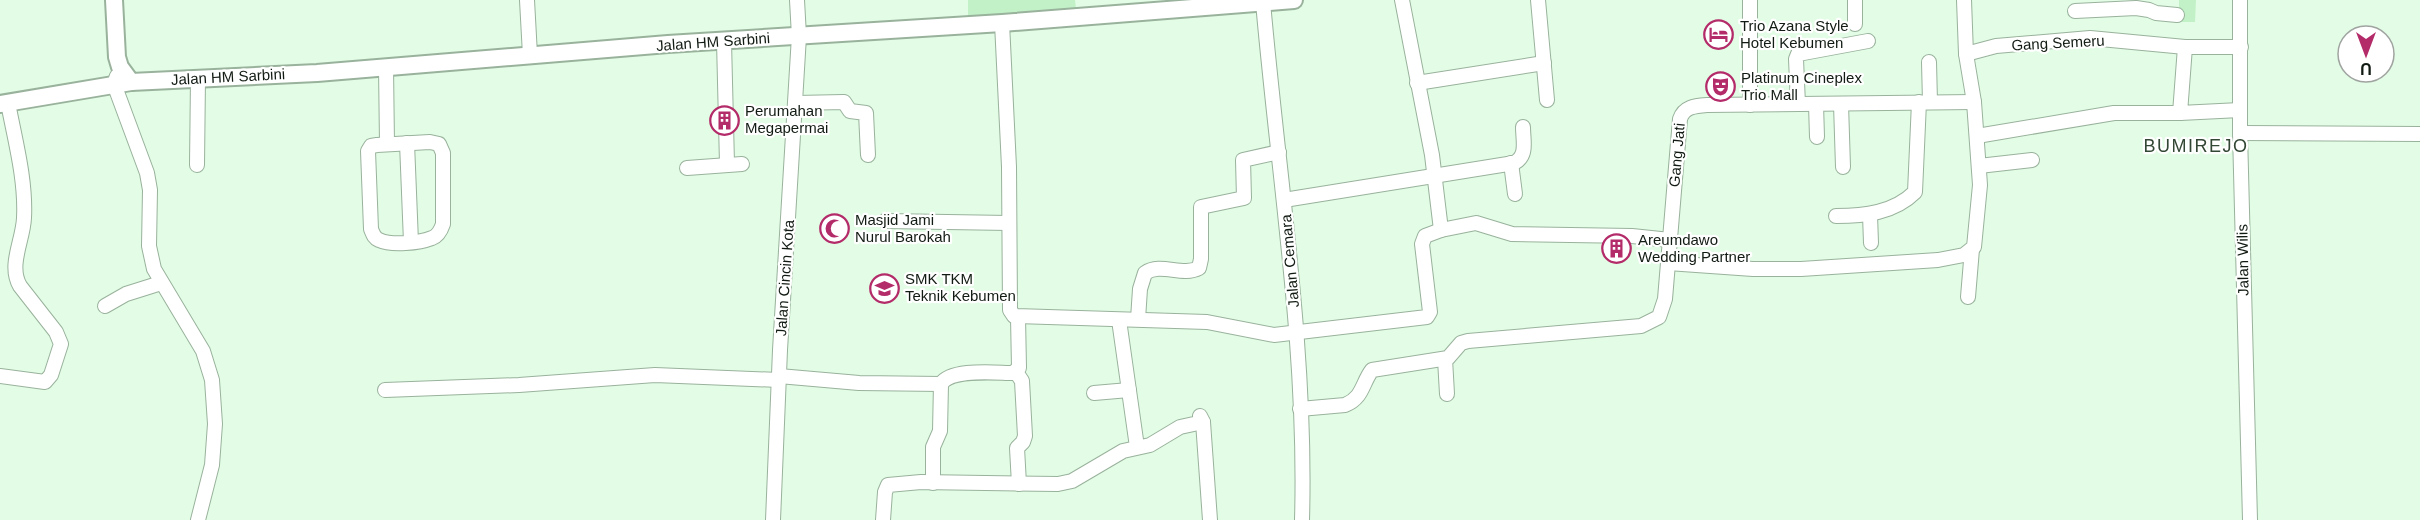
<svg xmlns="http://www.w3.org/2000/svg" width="2420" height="520" viewBox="0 0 2420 520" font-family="Helvetica,sans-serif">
<rect width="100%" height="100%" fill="#e2fce5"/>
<g fill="#c2f1c7">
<path d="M968,0H1075L1077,17L968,18Z"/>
<path d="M2179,0H2196L2195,22H2179Z"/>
</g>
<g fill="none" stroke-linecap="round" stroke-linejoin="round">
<defs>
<g id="minor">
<path d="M527,0L530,55"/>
<path d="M1402,0L1432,155L1441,230L1476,223L1512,234L1632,236L1670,240"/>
<path d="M1538,0L1547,100"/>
<path d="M1855,0V24"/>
<path d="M2240,0V133L2250,520"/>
<path d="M1263,2C1278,175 1307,347 1302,520"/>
<path d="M2075,11L2136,8L2149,10L2156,13L2177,15"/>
<path d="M1002,23L1009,167L1010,310L1014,316L1207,322L1274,335L1427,317L1430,312L1422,244L1425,236L1441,230"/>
<path d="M724,41L727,164"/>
<path d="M2185,47L2180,113L2240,110"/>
<path d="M1966,54L1996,46L2090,38L2185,47H2241"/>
<path d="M1929,62L1930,102"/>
<path d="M386,67L387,144"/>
<path d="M117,76L114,84L147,173L150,190L149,246L154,269L203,351L212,380L215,424L212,465L198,520"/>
<path d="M1417,83L1544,63"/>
<path d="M796,103L844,102L850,111L866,113L868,155"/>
<path d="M1798,104L1796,59L1798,54L1868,41"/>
<path d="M1816,104L1817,137"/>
<path d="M1841,104L1843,167"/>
<path d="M1750,105V0"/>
<path d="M2240,133L2420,134"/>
<path d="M1977,136L2114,113H2180"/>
<path d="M430,142L439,144L443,153V224C441,230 438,236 432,238C419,243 392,246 379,240C374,238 373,234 371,229L368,151L371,146L377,145Z"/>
<path d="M407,143L411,242"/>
<path d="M1511,163L1515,194"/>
<path d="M197,165L198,78"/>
<path d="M1979,166L2032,160"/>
<path d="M687,168L742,164"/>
<path d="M1284,200L1514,163C1528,156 1523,141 1523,127"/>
<path d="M1870,215L1871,243"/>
<path d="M1836,216C1864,216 1894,213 1915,192L1919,102"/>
<path d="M885,221L1009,223"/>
<path d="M1668,263L1753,269H1801L1938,260L1964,255L1974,247L1980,185L1974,102L1966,54L1964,0"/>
<path d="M1968,297L1972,249"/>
<path d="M105,306L126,294L161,283"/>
<path d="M1138,319L1140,289L1145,273C1161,262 1182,277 1199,268L1201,259V207L1244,198L1243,160L1279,152"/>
<path d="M1119,320L1137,447"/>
<path d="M1445,359L1447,394"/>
<path d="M1016,372L1022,381L1025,436L1023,442L1017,448L1019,484"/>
<path d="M0,376L45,382L51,375L61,344L56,332L20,286C8,265 23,241 24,218C26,180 15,140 8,103"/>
<path d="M779,376L859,383L941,384C951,368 996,373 1013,373L1019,368L1018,317"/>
<path d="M385,390L519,385L655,375L779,380"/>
<path d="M1094,393L1129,390"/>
<path d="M1300,409L1345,405C1363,398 1362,383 1372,370L1448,358L1461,343L1468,341L1641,326L1659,317L1665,299L1680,119C1684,107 1694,106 1707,105L1974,102"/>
<path d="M1203,422L1210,520"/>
<path d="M933,483V447L940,431L941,384"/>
<path d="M773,520L780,350L799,36L797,0"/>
<path d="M883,520L885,492L888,485L921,482L1058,484L1072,481L1123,451L1150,445L1180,427L1203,422L1200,416"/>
</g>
<g id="major">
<path d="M114,0L117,57L120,67L131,82"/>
<path d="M0,104L131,82L317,73L668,44L1002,23L1294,0"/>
</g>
</defs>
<use href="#minor" stroke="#99b29c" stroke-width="16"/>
<use href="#major" stroke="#99b29c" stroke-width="20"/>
<use href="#minor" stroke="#fff" stroke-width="14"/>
<use href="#major" stroke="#fff" stroke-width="16"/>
</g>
<defs>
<symbol id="hotel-ring" viewBox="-11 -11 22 22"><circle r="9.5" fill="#fff" stroke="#b42b69" stroke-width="1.5"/><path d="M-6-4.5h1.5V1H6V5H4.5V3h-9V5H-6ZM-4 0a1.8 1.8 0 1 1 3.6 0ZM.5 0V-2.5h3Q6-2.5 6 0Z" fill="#b42b69"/></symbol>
<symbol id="theatre-ring" viewBox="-11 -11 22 22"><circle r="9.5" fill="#fff" stroke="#b42b69" stroke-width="1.5"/><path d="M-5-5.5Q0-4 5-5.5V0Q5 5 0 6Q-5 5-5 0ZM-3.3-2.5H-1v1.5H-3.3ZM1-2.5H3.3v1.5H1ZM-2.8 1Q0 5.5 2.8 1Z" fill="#b42b69"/></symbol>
<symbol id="building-ring" viewBox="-11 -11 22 22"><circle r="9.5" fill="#fff" stroke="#b42b69" stroke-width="1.5"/><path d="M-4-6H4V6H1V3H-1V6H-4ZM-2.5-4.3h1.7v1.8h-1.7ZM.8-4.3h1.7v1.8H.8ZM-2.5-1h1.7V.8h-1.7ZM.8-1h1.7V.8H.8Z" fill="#b42b69"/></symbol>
<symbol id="mosque-ring" viewBox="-11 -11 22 22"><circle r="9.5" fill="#fff" stroke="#b42b69" stroke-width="1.5"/><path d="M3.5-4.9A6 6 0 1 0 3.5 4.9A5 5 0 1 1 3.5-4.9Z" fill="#b42b69"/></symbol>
<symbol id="school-ring" viewBox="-11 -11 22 22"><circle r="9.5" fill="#fff" stroke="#b42b69" stroke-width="1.5"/><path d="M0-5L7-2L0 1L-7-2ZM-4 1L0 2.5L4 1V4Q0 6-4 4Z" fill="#b42b69"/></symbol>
</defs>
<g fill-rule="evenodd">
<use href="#hotel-ring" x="1702" y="18" width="33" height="33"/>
<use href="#theatre-ring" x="1704" y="70" width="33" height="33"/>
<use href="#building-ring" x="708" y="104" width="33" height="33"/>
<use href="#mosque-ring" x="818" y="212" width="33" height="33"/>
<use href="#building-ring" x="1600" y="232" width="33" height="33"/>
<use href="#school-ring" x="868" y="272" width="33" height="33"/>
</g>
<g text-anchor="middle" stroke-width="4.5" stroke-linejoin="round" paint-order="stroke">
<g font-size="15" fill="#121b13" stroke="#fff" text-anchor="start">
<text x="1740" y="31">Trio Azana Style<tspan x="1740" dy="17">Hotel Kebumen</tspan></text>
<text x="1741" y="83">Platinum Cineplex<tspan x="1741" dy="17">Trio Mall</tspan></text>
<text x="745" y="116">Perumahan<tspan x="745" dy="17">Megapermai</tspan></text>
<text x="855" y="225">Masjid Jami<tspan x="855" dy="17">Nurul Barokah</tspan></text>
<text x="1638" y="245">Areumdawo<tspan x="1638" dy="17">Wedding Partner</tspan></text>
<text x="905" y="284">SMK TKM<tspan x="905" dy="17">Teknik Kebumen</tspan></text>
</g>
<g font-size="15" fill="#121b13" stroke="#fff">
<text transform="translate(713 42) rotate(-4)" y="5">Jalan HM Sarbini</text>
<text transform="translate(2058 43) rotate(-3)" y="5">Gang Semeru</text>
<text transform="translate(228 77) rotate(-3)" y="5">Jalan HM Sarbini</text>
<text transform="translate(1677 155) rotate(-85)" y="5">Gang Jati</text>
<text transform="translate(2243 260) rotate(-91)" y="5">Jalan Wilis</text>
<text transform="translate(1290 261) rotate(-95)" y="5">Jalan Cemara</text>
<text transform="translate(785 278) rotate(-86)" y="5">Jalan Cincin Kota</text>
</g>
<g font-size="18" letter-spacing="1.5" fill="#324734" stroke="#fff">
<text x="2196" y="152">BUMIREJO</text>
</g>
</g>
<g transform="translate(2366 54) rotate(180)"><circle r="28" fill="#ffffff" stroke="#a0a4a1" stroke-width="1.5"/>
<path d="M0-4.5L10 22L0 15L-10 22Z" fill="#b42b69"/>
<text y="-9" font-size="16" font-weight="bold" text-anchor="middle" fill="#121b13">U</text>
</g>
</svg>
